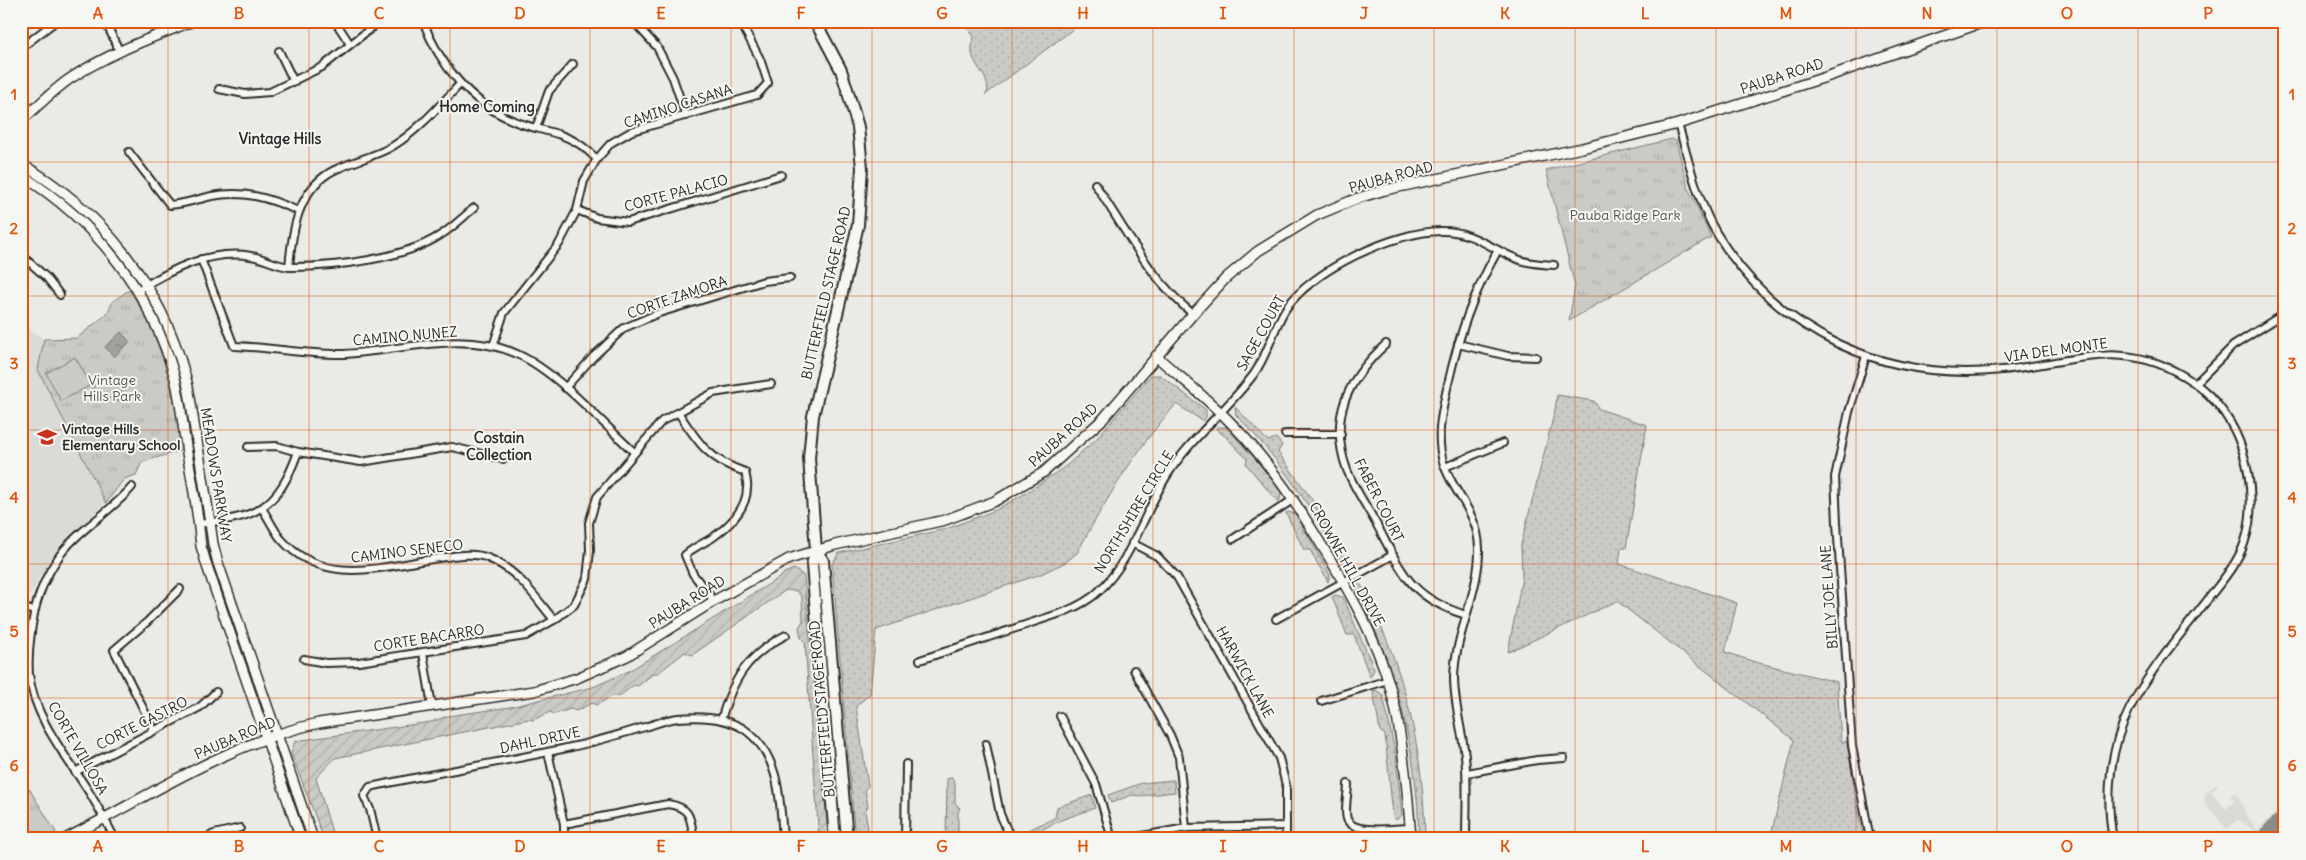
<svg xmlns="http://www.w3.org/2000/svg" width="2306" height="860" viewBox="0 0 2306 860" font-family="Delius,sans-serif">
<defs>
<pattern id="grass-dots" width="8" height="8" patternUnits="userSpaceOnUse" patternTransform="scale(1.25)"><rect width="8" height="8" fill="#cacac7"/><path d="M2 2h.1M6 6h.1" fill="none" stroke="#aeaeab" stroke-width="1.8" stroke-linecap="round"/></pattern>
<pattern id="park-tufts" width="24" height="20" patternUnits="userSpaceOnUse" patternTransform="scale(1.25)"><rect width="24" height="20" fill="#cacac7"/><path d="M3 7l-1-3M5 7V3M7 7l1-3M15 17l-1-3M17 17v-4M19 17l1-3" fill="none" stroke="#aeaeab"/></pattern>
<pattern id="garden-furrows" width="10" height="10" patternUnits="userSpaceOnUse" patternTransform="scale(1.25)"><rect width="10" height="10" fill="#cacac7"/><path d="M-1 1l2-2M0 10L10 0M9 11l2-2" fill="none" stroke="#aeaeab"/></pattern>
<pattern id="water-ripples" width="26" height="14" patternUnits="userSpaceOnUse" patternTransform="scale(1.25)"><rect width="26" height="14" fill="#a1a19e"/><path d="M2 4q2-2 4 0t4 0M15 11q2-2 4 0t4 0" fill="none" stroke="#838381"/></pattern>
</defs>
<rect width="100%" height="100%" fill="#eaeae6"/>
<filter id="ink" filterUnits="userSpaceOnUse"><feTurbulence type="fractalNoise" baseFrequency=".02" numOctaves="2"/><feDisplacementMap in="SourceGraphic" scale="10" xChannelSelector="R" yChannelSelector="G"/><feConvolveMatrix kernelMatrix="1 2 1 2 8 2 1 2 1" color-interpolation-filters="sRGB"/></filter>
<g filter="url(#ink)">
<g fill="#dadad6">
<path d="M21,318L31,331L44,339L38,370L106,503L63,543L40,576L32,593L27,596L21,595Z"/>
<path d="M2217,784L2218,786L2211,792L2226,809L2235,801L2230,796L2235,793L2240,799L2247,816L2257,830L2285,804V839H2248L2255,832L2240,820H2237L2227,829L2204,803L2205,793Z"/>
</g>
<g fill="url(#grass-dots)" stroke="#7a7a79">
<path d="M959,21H1084L985,95L988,91C987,74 978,71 973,57C970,50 973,43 974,36Z"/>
<path d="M1151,375H1160L1206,410V417L1203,421L1176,404C1136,449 1105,501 1077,553L1066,562L1041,574L876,630L870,694L856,706L868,786L865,789L868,806L865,811L868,828L864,832L866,839H855L832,564L839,553L946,529L996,510L1026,493L1066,466L1096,439Z"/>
<path d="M1557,395L1594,401L1599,409L1647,425L1626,548H1621L1619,564L1737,603L1725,652L1755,662L1837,682L1841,741L1847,742L1857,806L1864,839H1770L1794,740L1617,601L1508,652L1522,578L1521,545L1555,410Z"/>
<path d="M1235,407L1268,441L1276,438L1282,445L1278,452L1313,501L1351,569L1344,567C1314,511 1281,460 1236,415Z"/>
<path d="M1217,427H1226L1258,462L1281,492L1280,500L1277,501L1246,464L1247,459L1226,437L1216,429Z"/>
<path d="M1288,512L1296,514L1303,527V531L1305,530L1330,575L1328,582L1310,550H1304L1286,513Z"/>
<path d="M1358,582C1365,588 1371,605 1376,615C1409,685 1424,762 1425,839H1419C1418,751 1396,667 1356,589Z"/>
<path d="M1335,595L1343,597L1372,664L1371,667L1373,666L1374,670L1370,677L1354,635H1347L1332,597Z"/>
<path d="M1376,690L1383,695L1396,756L1402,815L1396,820L1393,816L1385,735L1380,731L1373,691Z"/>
<path d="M952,778L955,783V803L960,808L958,812V839H946L947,779Z"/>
<path d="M1174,780L1175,792L1141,796L1132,795L1111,803L1108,795L1142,783Z"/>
<path d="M1092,795L1095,808L1061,820L1023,839H1019L1017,835L1055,818L1057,807Z"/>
</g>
<g fill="url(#park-tufts)" stroke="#7a7a79">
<path d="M1672,139L1676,141L1688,188L1711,237L1569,321L1575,286L1546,170Z"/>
<path d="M129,290C163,337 174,394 183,450L142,462L136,475L124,479L106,503L38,370L44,339L77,338L107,314L113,301Z"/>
<path d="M21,776L56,832L46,839H21Z"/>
</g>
<g fill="url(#garden-furrows)" stroke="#7a7a79">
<path d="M794,569L804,576L829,839H819L805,642L801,638L799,627L803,621L802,598L797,591L786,590L692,655L685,652L658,673H654L638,686L634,685L618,697L614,695L597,705L592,703L576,711L571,709L554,714L550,712L533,720L529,719L335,758L316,778L334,839H324L291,753L295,741L431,722L448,716L510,707L593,687L629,671L782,576L784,573Z"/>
<path d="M821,617L824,627L844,839H840Z"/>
</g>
<g fill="#cacac7" stroke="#7a7a79">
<path d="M75,357L91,385L61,401L46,373Z"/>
<path d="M97,378L123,387L118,401L92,392Z"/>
</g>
<path fill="url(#water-ripples)" stroke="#727270" d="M121,332L130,342L114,357L105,347Z"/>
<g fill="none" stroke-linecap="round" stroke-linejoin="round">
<path stroke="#8a8a88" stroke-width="41" d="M2280,839L2285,834"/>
<defs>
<g id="street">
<path d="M105,21L119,50"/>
<path d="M335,21L350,44"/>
<path d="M423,21C439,64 470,103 514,121C535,130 560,131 579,144C586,148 591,154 597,159"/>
<path d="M633,21L657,47L673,78L686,116"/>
<path d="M21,48L56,21"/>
<path d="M279,51L294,82"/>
<path d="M219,89L245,94L270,92L322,67L380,21"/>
<path d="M1678,124C1689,161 1697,201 1717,234C1779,335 1886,382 2002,370C2074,363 2126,335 2193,382C2217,398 2235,425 2243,452C2252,481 2254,516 2244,544C2237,564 2221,582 2209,598C2182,633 2151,668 2130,708C2110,747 2105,796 2113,839"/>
<path d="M536,128L549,91L573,64"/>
<path d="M129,152L170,205C185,204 198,199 212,196C244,190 270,198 298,211"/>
<path d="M1095,184C1125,229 1150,279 1193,314"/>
<path d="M577,210L597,218L628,222L781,175"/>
<path d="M21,255L46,277L60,295"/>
<path d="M201,259L234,346C270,347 308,355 344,354C401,351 463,329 517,354C557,372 601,422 634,452"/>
<path d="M289,267C292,233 297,193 329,173C347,162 373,158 393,146C418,131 440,105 460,84"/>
<path d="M138,290C172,269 211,249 251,256C265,258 278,267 292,267C334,267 403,259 439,236C451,229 463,217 474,208"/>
<path d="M1386,344C1348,379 1328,417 1347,470C1355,490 1368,508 1378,527C1403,574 1411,598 1466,615"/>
<path d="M1458,344L1508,356L1536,357"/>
<path d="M493,346L504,313L559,244L577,210L584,181L597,159L611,143L632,131L757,95L768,83L760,59L740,21"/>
<path d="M1866,356L1849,412L1835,477L1837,523L1852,746L1870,839"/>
<path d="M2196,383L2233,346L2285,313"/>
<path d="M565,388L593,357L624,328L659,313L764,281L790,278"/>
<path d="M678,412C698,443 709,460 745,472C746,477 748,483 747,488C747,509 728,527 712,538C702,544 694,547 685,555L693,574L714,601"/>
<path d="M1285,434H1341"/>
<path d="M248,447L277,446L298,452L361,462L452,447L503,459"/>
<path d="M1445,467L1503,443"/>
<path d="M263,510C269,519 274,530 281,539C324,588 384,566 439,558C455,556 473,552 488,558C518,570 535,597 554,620"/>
<path d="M199,524C257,517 277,510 298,452"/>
<path d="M1233,539L1294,499"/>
<path d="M1132,543L1157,556L1177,577L1279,758L1286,785V839"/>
<path d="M21,607L34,611"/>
<path d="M1276,619L1393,555"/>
<path d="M423,653L432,706"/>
<path d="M304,659L326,663L359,662L526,636L554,620L574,605L587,579L590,550L589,523L597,497L662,421L713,393L771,384"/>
<path d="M920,660L1064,612C1076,607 1089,601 1099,591C1132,560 1144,512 1168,474C1192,437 1228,409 1254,374C1268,354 1273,330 1285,310C1310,270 1397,230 1443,231C1473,231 1494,251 1520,260C1531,264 1543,264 1554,265"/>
<path d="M1134,670L1170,735L1179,757L1186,828"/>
<path d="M1321,701L1388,680"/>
<path d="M1060,716L1096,784L1112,839"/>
<path d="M721,720C733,679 747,655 786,635"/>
<path d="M154,730L114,650L147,622L180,589"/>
<path d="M986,744L1000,814L1011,839"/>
<path d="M548,752L564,824V839"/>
<path d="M75,772L200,707L216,692"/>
<path d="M1467,773L1537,760L1564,758"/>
<path d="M1348,784C1348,794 1344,810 1347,819C1353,835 1396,828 1410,828"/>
<path d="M564,824L668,804C692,808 690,818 694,839"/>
<path d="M115,839C107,823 98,807 89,792C66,756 34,718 29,674C28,660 29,646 31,632C34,606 41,584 56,561C75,531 109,514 132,487"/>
<path d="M204,839L214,834L240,828"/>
<path d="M377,839L370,809L364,796L370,787C437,772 505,762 571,747C596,742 620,734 645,727C655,724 667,719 678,718C699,716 725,717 744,729C780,754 780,799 783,839"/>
<path d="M905,839L906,764"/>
<path d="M1126,839L1186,828L1286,826"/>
<path d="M1466,839C1466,811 1468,783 1465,756C1462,730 1454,704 1454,677C1455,633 1480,592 1479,548C1478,512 1455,496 1444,465C1435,437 1442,411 1448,384C1460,332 1472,296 1498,250"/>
</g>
<g id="secondary">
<path d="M21,121C37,107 53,90 71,78C109,53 151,38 193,21"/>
<path d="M21,164C101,209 161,286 185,375C191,394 192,415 196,435C202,471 208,507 213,544L218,563L313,839"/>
<path d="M21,175C96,221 152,293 175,378C181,402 183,428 187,453C193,484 198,515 201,546L207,566L301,839"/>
<path d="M1156,356C1181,378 1209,400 1232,424C1273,466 1300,509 1330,559C1357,605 1384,654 1395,707C1404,750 1408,795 1411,839"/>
<path d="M65,839C148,797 227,743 319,723L534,691L577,678L627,656L714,601L789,559L835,545L945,520L995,501L1044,472L1103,419L1193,314L1226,278L1258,251L1317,215L1358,198L1385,190L1582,148L1678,124L1826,77L1987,21"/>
</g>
<g id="primary">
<path d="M815,21L841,70L847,89L858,127L862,168L858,225L813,416L809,458L816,550L812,565L835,839"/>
<path d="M816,550L823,561L847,839"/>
</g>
</defs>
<use href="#street" stroke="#2b2b2b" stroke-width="10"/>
<use href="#secondary" stroke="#2b2b2b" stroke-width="12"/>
<use href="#primary" stroke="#2b2b2b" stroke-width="14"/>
<use href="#street" stroke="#f6f6f2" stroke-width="6"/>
<use href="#secondary" stroke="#f6f6f2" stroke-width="9"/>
<use href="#primary" stroke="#f6f6f2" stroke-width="10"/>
</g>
</g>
<path fill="none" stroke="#df570e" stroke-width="1" stroke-opacity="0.55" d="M168,21V839M309,21V839M450,21V839M590,21V839M731,21V839M872,21V839M1012,21V839M1153,21V839M1294,21V839M1434,21V839M1575,21V839M1716,21V839M1856,21V839M1997,21V839M2138,21V839M21,162H2285M21,296H2285M21,430H2285M21,564H2285M21,698H2285"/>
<defs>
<symbol id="school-bare" viewBox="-9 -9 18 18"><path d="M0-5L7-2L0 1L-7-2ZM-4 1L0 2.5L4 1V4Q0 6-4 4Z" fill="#c8321e" stroke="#f6f6f2" stroke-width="2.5" paint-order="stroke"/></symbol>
</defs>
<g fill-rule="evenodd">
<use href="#school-bare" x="33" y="423" width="28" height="28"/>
</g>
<g text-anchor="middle" stroke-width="4" stroke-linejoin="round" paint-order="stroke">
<g font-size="14" fill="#2b2b2b" stroke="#f6f6f2">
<text transform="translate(1782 76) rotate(-18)" y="5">PAUBA ROAD</text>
<text transform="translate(678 106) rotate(-18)" y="5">CAMINO CASANA</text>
<text transform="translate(1391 177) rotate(-15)" y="5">PAUBA ROAD</text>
<text transform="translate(676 193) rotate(-15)" y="5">CORTE PALACIO</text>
<text transform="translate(826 293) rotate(-77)" y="5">BUTTERFIELD STAGE ROAD</text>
<text transform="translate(677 297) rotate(-19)" y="5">CORTE ZAMORA</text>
<text transform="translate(1261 333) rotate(-61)" y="5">SAGE COURT</text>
<text transform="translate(405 336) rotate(-5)" y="5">CAMINO NUNEZ</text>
<text transform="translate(2056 350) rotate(-8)" y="5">VIA DEL MONTE</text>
<text transform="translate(1063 435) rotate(-42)" y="5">PAUBA ROAD</text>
<text transform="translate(216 475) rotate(81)" y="5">MEADOWS PARKWAY</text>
<text transform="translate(1379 500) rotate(63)" y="5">FABER COURT</text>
<text transform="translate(1134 512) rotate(-59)" y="5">NORTHSHIRE CIRCLE</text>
<text transform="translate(407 551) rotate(-7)" y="5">CAMINO SENECO</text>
<text transform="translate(1347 564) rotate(61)" y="5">CROWNE HILL DRIVE</text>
<text transform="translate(1829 597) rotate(-94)" y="5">BILLY JOE LANE</text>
<text transform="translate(687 602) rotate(-32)" y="5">PAUBA ROAD</text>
<text transform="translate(429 638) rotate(-9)" y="5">CORTE BACARRO</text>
<text transform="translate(1245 672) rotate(61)" y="5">HARWICK LANE</text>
<text transform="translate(822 709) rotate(-95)" y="5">BUTTERFIELD STAGE ROAD</text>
<text transform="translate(142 723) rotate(-27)" y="5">CORTE CASTRO</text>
<text transform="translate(235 738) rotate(-23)" y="5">PAUBA ROAD</text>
<text transform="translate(540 740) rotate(-12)" y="5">DAHL DRIVE</text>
<text transform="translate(78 748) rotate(60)" y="5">CORTE VILLOSA</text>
</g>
<g font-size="14" fill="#535352" stroke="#f6f6f2">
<text x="1625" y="220">Pauba Ridge Park</text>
<text x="112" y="385">Vintage<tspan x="112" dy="16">Hills Park</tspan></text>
</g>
<g font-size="14" font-weight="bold" fill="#2b2b2b" stroke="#f6f6f2" text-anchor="start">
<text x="62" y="434">Vintage Hills<tspan x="62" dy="16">Elementary School</tspan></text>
</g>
<g font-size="15" font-weight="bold" fill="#2b2b2b" stroke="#f6f6f2">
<text x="487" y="112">Home Coming</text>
<text x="280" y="144">Vintage Hills</text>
<text x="499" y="443">Costain<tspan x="499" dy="17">Collection</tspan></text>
</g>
</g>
<rect width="2306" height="860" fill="none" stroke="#f6f6f2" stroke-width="55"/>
<rect x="28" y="28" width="2250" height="804" fill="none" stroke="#df570e" stroke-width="2"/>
<g font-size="16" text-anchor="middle" font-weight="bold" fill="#df570e">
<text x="98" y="19">A</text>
<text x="239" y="19">B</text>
<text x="379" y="19">C</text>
<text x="520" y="19">D</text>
<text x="661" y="19">E</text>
<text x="801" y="19">F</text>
<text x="942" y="19">G</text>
<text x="1083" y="19">H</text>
<text x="1223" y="19">I</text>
<text x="1364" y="19">J</text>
<text x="1505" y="19">K</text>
<text x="1645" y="19">L</text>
<text x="1786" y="19">M</text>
<text x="1927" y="19">N</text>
<text x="2067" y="19">O</text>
<text x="2208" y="19">P</text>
<text x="14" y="100">1</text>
<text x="2292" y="100">1</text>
<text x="14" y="234">2</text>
<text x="2292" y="234">2</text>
<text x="14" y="369">3</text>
<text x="2292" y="369">3</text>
<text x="14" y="503">4</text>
<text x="2292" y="503">4</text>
<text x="14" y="637">5</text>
<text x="2292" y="637">5</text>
<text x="14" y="771">6</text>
<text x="2292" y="771">6</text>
<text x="98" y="852">A</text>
<text x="239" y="852">B</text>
<text x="379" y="852">C</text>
<text x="520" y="852">D</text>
<text x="661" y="852">E</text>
<text x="801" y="852">F</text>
<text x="942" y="852">G</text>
<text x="1083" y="852">H</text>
<text x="1223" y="852">I</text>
<text x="1364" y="852">J</text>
<text x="1505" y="852">K</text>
<text x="1645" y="852">L</text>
<text x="1786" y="852">M</text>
<text x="1927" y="852">N</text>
<text x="2067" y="852">O</text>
<text x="2208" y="852">P</text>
</g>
</svg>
